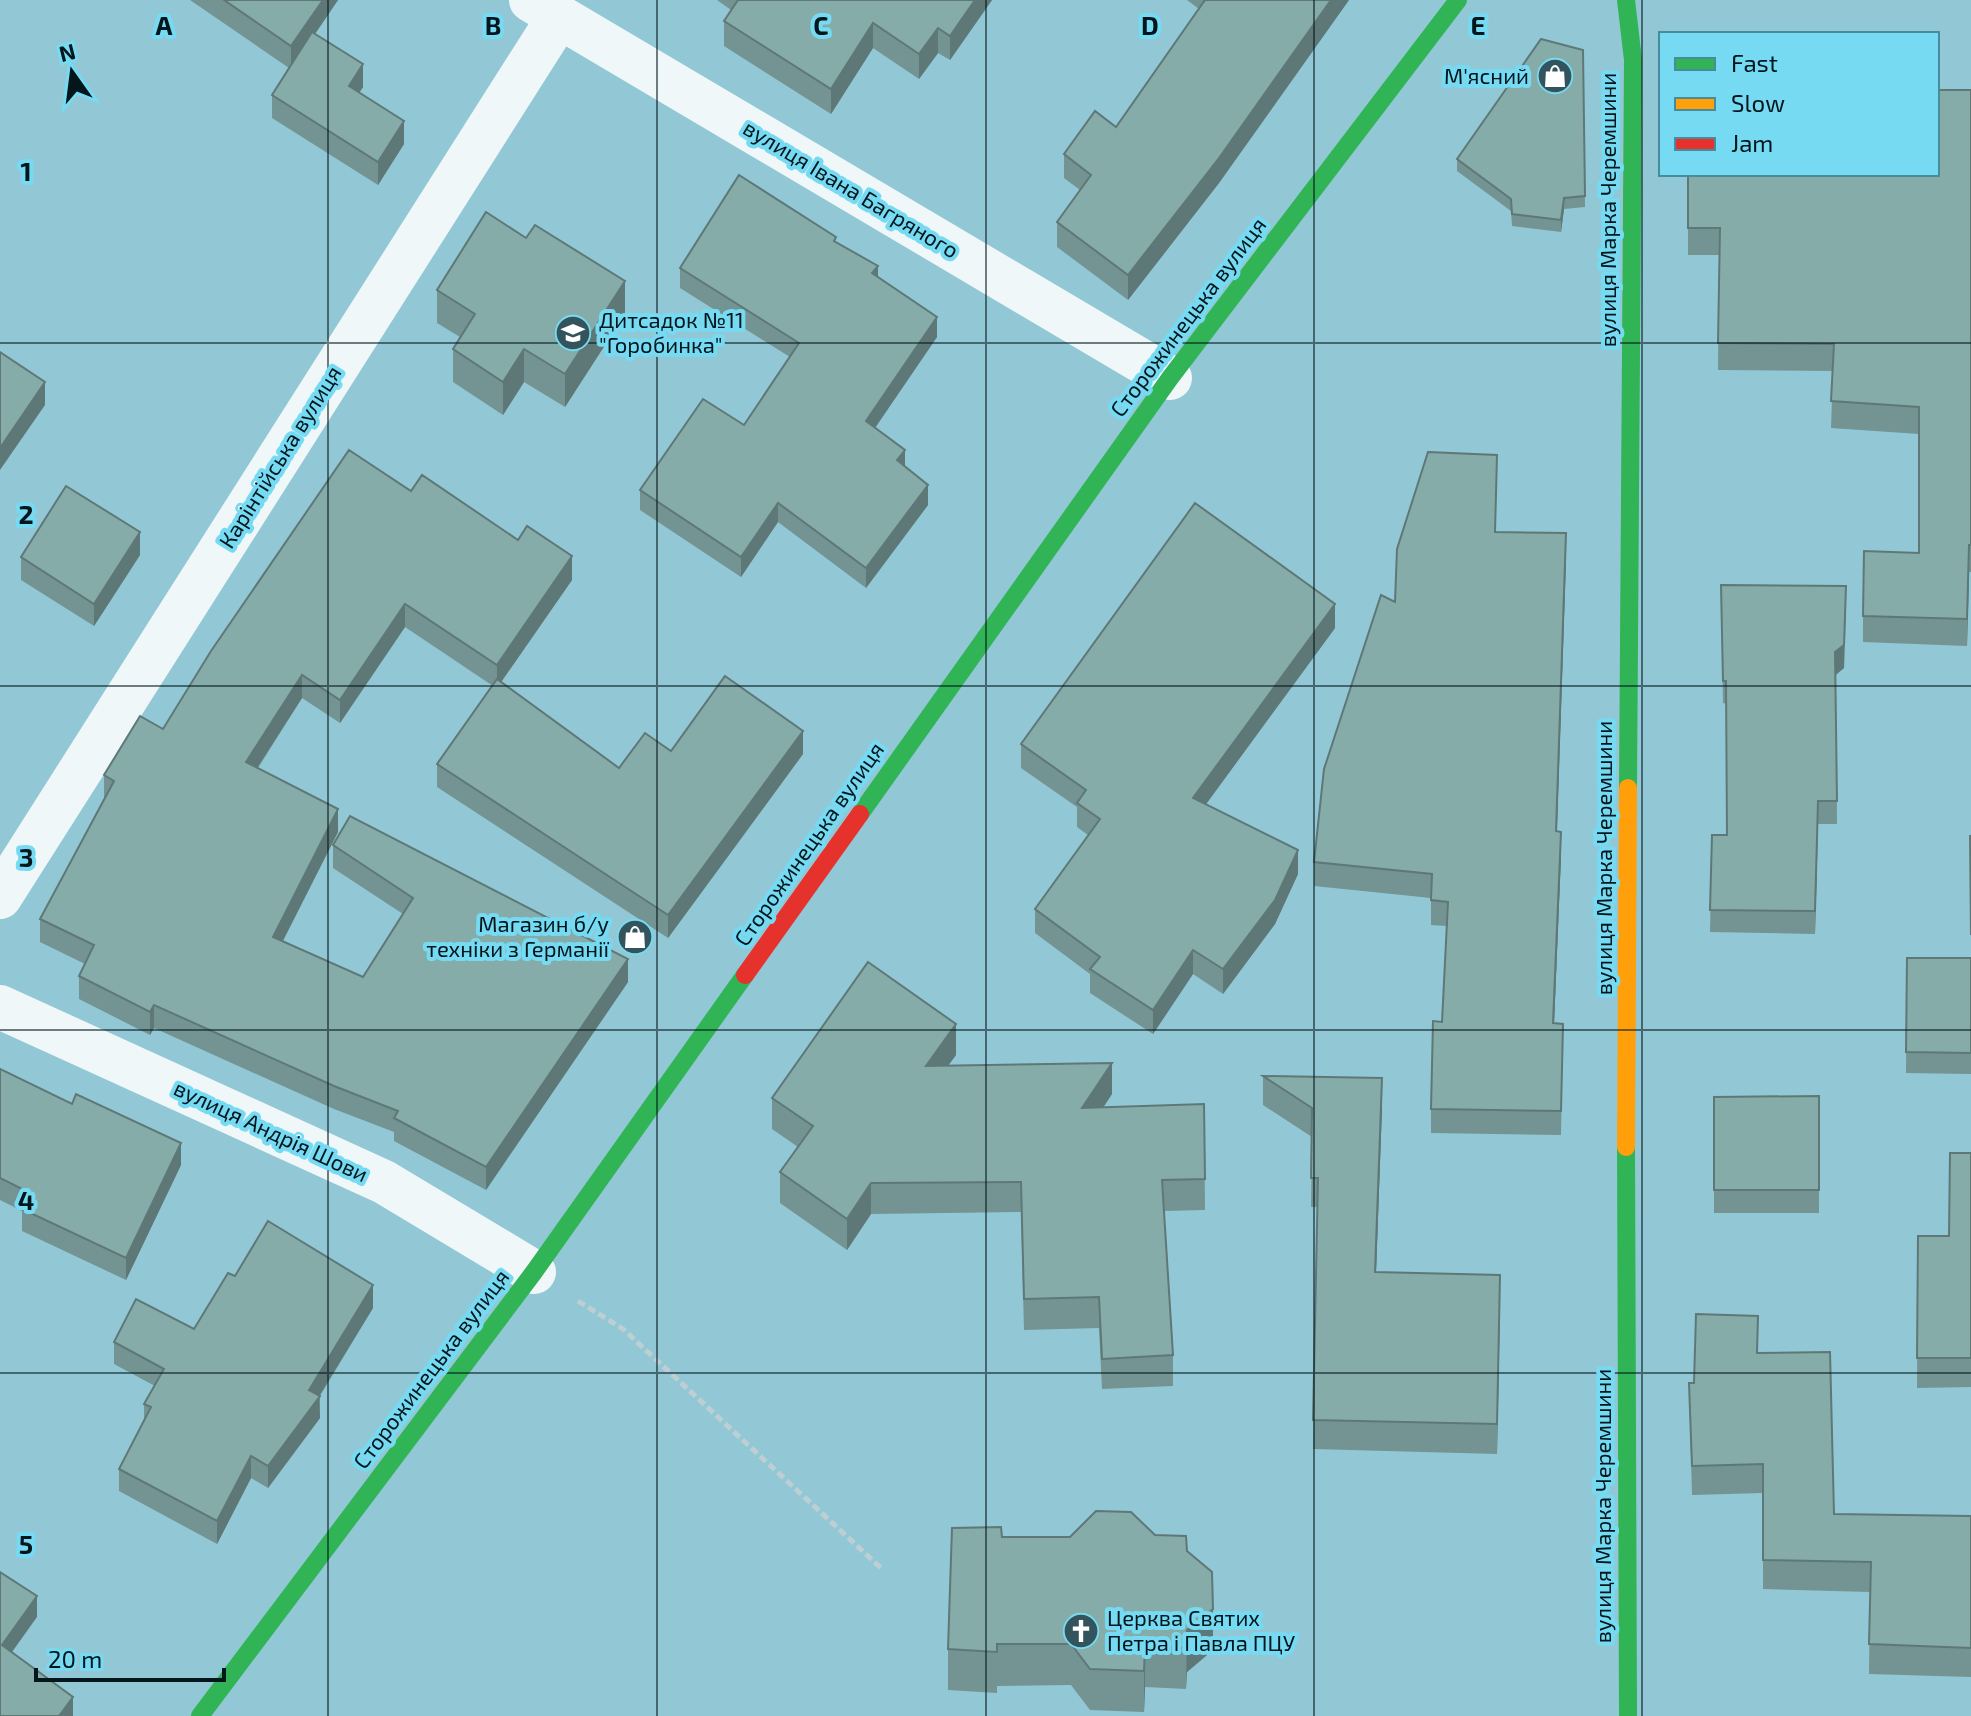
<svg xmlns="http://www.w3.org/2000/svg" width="1971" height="1716" viewBox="0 0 1971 1716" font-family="'Exo 2',sans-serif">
<rect width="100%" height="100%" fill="#92c8d5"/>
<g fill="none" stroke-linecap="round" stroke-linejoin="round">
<path stroke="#bdcfd3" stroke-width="5" stroke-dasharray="8 4" stroke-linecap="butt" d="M578,1301L623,1329L882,1569"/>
<g stroke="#eff7f9" stroke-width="44">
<path d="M531,0L1170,378"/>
<path d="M0,897L559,17"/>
<path d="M0,1007L384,1182L534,1272"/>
</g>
<g stroke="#30b455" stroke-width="18">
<path d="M1626,0L1633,60L1628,788"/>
<path d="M860,814L1170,378L1458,0"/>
<path d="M1626,1147L1628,1716"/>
<path d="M200,1716L534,1272L745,975"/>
</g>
<path stroke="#ff9f0a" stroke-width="18" d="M1626,1147L1628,788"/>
<path stroke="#e5322d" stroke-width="18" d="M745,975L860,814"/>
</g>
<g fill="#739492">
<path d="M190,0H338L315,34L363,87L359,93L404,144L378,185L272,118V95L289,68Z"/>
<path d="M717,0H992L950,60L938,53L919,79L873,48L831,114L724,46V21L731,10Z"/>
<path d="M1187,0H1349L1219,183L1128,300L1057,247V222L1080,190L1064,178V154L1116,127L1199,9Z"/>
<path d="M1583,50L1585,207L1564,209L1561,232L1512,226L1511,211L1457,171V159Z"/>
<path d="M1971,90V572H1969L1967,646L1863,642V616L1919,553V434L1831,428L1833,371L1718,370L1719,255H1688V174Z"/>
<path d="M836,242L878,277L937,337L875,428L905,466L928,505L866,588L778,522L741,577L640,510V490L744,425L790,357L680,288V268Z"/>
<path d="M437,290L625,314L565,407L524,382L503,415L453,382V349L460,337L437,323Z"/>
<path d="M411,491L572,580L501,682L619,768L671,751L803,754L668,938L437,787V764L493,686L405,627L340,723L302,698L258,768L338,832L283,941L363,977L403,914L333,868V845L628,982L486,1190L394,1141V1132L334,1109L154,1028L150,1035L79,999V976L85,964L40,942V919L104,799V775L163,729Z"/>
<path d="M1496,532L1566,558L1557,831L1561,856L1554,1023L1563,1024L1561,1135L1431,1133V1109L1442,1022L1447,926L1431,925V898L1314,886V862Z"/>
<path d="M140,555L94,626L21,580V557Z"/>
<path d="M1721,585L1846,609L1844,668L1836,675L1837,824H1818L1815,934L1710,932L1712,835H1726V704L1723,703Z"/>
<path d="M1335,628L1206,804L1298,874L1275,924L1223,994L1193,974L1153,1034L1090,993V974L1035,933V909L1088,835L1077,827V807L1021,768V744Z"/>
<path d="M1907,958H1971V1074L1906,1073Z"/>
<path d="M956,1055L948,1065L1112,1094L1103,1108L1204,1104L1205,1210L1164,1211L1173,1355V1386L1102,1389L1099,1328L1024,1330L1021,1212L871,1214L847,1250L780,1203V1172L798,1147L772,1129V1098Z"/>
<path d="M0,1069L181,1165L126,1280L22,1231V1211L0,1200Z"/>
<path d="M1263,1076L1382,1107L1376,1272L1500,1304L1497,1454L1313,1449L1318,1207H1311L1312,1137L1263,1105Z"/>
<path d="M1819,1096V1213H1714V1097Z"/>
<path d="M1971,1153V1387L1917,1388L1918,1236H1949Z"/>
<path d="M235,1276L373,1308L320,1396V1418L268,1488L251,1478L217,1544L119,1491V1469L144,1420V1404L155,1386L114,1364V1342L194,1329Z"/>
<path d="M1758,1353L1834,1514L1971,1516V1677L1869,1674L1870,1592L1763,1589V1493L1692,1495L1689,1383H1694Z"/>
<path d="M1155,1535L1187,1551L1213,1650L1187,1672L1186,1689L1145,1687L1144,1712L1090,1710L1071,1685L997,1686V1693L948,1690V1649L1002,1537Z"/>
</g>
<g fill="#5e7877">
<path d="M323,0H338L291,69V46Z"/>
<path d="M975,0H992L950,60V36Z"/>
<path d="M1331,0H1349L1219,183L1128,300V275Z"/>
<path d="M873,23V48L831,114V89Z"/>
<path d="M938,28V53L919,79V54Z"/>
<path d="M363,64V87L349,109V86Z"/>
<path d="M404,121V144L378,185V162Z"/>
<path d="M1564,198V209L1561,232V220Z"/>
<path d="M878,266V286L872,273Z"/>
<path d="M625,281V314L565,407V374Z"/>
<path d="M937,317V337L866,441V421Z"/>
<path d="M524,349V382L503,415V382Z"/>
<path d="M45,382V405L0,470V448Z"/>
<path d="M905,450V470L897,460Z"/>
<path d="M928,485V505L866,588V568Z"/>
<path d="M778,503V522L741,577V557Z"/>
<path d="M140,532V555L94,626V604Z"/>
<path d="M1566,533V558L1556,855V831Z"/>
<path d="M1969,545V572L1967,646V619Z"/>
<path d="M572,556V580L497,688V665Z"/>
<path d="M1846,586L1844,668L1835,675V652Z"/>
<path d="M405,604V627L340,723V700Z"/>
<path d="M1335,604V628L1193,822V798Z"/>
<path d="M302,675V698L246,785V762Z"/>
<path d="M803,731V754L668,938V915Z"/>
<path d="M1818,801V824L1815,934V911Z"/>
<path d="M338,809V832L273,960V937Z"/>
<path d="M1561,832V856L1553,1048V1023Z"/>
<path d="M1298,850V874L1275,924L1223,994V969Z"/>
<path d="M1193,950V974L1153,1034V1010Z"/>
<path d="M628,959V982L486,1190V1167Z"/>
<path d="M154,1005V1028L150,1035V1012Z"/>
<path d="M956,1024V1055L926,1096V1066Z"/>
<path d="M1112,1063V1094L1082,1139V1108Z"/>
<path d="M1382,1078V1107L1375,1301V1272Z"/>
<path d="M181,1143V1165L126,1280V1258Z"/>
<path d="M871,1183V1214L847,1250V1219Z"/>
<path d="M1500,1275V1304L1497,1454V1424Z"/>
<path d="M373,1285V1308L319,1396L320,1418L268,1488V1466L309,1390Z"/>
<path d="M251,1456V1478L217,1544V1521Z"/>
<path d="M37,1596V1617L2,1666V1645Z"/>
<path d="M1213,1609V1650L1187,1672L1186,1689L1187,1630Z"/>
<path d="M1145,1646V1687L1144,1712V1671Z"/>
<path d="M73,1697V1716H59Z"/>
</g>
<g fill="#86acaa" stroke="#5e7877" stroke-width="2">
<path d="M224,0H323L291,46Z"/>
<path d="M738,0H975L950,36L938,28L919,54L873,23L831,89L724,21Z"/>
<path d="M1205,0H1331L1219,158L1128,275L1057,222L1091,175L1064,154L1095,111L1116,127Z"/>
<path d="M312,32L363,64L349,86L404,121L378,162L272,95Z"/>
<path d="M1541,39L1583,50L1585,196L1564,198L1561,220L1512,214L1511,199L1457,159Z"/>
<path d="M1937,90H1971V545H1969L1967,619L1863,616L1864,551L1919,553V407L1831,401L1834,344L1718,343L1720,228H1688V174H1937Z"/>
<path d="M739,175L836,237L834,241L878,266L872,273L937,317L866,421L905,450L897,460L928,485L866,568L778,503L741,557L640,490L703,399L744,425L799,343L680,268Z"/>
<path d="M486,212L526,238L535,225L625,281L565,374L524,349L503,382L453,349L475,314L437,290Z"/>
<path d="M0,352L45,382L0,448Z"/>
<path d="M349,450L411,491L422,475L518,540L527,526L572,556L497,665L405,604L340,700L302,675L246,762L338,809L273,937L363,977L413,898L333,845L350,816L628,959L486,1167L394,1118L398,1111L334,1086L154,1005L150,1012L79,976L94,945L40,919L114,781L104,775L140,716L163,729L211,651Z"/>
<path d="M1428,452L1497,455L1495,532L1566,533L1556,831L1561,832L1553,1023L1563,1024L1561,1111L1431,1109L1433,1021L1442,1022L1448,902L1431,900L1432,874L1314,862L1324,769L1381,595L1395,602L1397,549Z"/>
<path d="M66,486L140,532L94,604L21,557Z"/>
<path d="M1195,503L1335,604L1193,798L1298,850L1275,900L1223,969L1193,950L1153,1010L1090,969L1100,957L1035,909L1100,819L1077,803L1086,790L1021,744Z"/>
<path d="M1721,585L1846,586L1844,645L1835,652L1837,801H1818L1815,911L1710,910L1712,835H1727L1726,681H1723Z"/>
<path d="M725,676L803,731L668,915L437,764L497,679L619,768L645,733L671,751Z"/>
<path d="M1970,836H1971V935Z"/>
<path d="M1907,958H1971V1053L1906,1052Z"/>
<path d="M868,962L956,1024L926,1066L1112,1063L1082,1108L1204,1104L1205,1179L1162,1180L1173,1355L1102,1359L1099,1297L1024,1299L1021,1182L871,1183L847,1219L780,1172L813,1126L772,1098Z"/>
<path d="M0,1069L72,1104L76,1094L181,1143L126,1258L22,1209L30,1193L0,1178Z"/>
<path d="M1263,1076L1382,1078L1375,1272L1500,1275L1497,1424L1313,1420L1318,1178H1311L1312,1108Z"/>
<path d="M1819,1096V1190H1714V1097Z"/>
<path d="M1950,1153H1971V1358H1917L1918,1236H1949Z"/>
<path d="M268,1221L373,1285L309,1390L320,1396L268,1466L251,1456L217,1521L119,1469L151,1407L144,1404L164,1369L114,1342L136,1299L194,1329L228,1273L235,1276Z"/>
<path d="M1696,1314L1758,1316L1757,1353L1830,1352L1834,1514L1971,1516V1648L1869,1644L1871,1562L1763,1560V1464L1692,1466L1689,1383H1694Z"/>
<path d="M1096,1511L1131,1512L1155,1535L1186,1536L1187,1551L1212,1572L1213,1609L1187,1630L1186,1648L1145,1646L1144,1671L1090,1669L1071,1644H997V1652L948,1649L952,1528L1001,1527L1002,1537H1070Z"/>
<path d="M0,1572L37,1596L2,1645L73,1697L59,1716H0Z"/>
</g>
<path fill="none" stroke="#02161c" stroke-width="2" stroke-opacity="0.55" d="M328,0V1716M657,0V1716M986,0V1716M1314,0V1716M1642,0V1716M0,343H1971M0,686H1971M0,1030H1971M0,1373H1971"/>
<defs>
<symbol id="shop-disc" viewBox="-11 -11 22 22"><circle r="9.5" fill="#34545d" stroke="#75daf2"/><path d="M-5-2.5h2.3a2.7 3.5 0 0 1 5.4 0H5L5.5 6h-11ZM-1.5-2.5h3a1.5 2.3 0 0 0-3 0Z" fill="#fff"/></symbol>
<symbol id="school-disc" viewBox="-11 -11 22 22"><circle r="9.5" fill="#34545d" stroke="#75daf2"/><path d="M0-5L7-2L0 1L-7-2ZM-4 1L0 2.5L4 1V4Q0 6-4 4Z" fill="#fff"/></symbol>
<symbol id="church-disc" viewBox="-11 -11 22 22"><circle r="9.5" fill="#34545d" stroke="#75daf2"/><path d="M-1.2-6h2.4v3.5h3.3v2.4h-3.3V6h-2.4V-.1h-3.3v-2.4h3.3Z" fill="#fff"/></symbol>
</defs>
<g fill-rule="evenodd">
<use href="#shop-disc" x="1535" y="56" width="40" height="40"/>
<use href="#school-disc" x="553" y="313" width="40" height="40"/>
<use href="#shop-disc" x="615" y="917" width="40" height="40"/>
<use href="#church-disc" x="1061" y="1611" width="40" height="40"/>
</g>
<g text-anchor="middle" stroke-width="8" stroke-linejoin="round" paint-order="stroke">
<g font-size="22" fill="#02161c" stroke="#75daf2" text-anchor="end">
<text x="1529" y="84">М'ясний</text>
<text x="599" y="328" text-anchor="start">Дитсадок №11<tspan x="599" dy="25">"Горобинка"</tspan></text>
<text x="609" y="932">Магазин б/у<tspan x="609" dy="25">техніки з Германії</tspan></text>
<text x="1107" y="1626" text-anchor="start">Церква Святих<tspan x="1107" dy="25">Петра і Павла ПЦУ</tspan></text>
</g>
<g font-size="22" fill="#02161c" stroke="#75daf2">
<text transform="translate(851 189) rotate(31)" y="8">вулиця Івана Багряного</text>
<text transform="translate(1608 210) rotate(-90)" y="8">вулиця Марка Черемшини</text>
<text transform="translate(1188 317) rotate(-53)" y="8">Сторожинецька вулиця</text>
<text transform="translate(280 457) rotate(-58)" y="8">Карінтійська вулиця</text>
<text transform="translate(809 844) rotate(-55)" y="8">Сторожинецька вулиця</text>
<text transform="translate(1604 858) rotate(-90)" y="8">вулиця Марка Черемшини</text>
<text transform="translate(271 1131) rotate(25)" y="8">вулиця Андрія Шови</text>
<text transform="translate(431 1369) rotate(-53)" y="8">Сторожинецька вулиця</text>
<text transform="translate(1603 1506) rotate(-90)" y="8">вулиця Марка Черемшини</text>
</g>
</g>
<g font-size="26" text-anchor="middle" font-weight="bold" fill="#02161c" stroke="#75daf2" stroke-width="8" stroke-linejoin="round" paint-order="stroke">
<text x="164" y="35">A</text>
<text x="493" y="35">B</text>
<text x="821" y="35">C</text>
<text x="1150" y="35">D</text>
<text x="1478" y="35">E</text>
<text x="26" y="181">1</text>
<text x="26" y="524">2</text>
<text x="26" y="867">3</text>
<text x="26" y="1210">4</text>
<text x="26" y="1554">5</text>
</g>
<rect x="1659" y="32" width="280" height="144" fill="#75daf2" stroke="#478c9c" stroke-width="2"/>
<rect x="1675" y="58" width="40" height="12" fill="#30b455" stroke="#478c9c" stroke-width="2"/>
<text x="1731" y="72" font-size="24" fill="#02161c">Fast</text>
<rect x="1675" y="98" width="40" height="12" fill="#ff9f0a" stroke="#478c9c" stroke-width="2"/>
<text x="1731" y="112" font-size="24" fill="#02161c">Slow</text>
<rect x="1675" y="138" width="40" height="12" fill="#e5322d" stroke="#478c9c" stroke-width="2"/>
<text x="1731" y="152" font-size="24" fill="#02161c">Jam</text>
<g transform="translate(72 72) rotate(346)" stroke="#75daf2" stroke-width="6" paint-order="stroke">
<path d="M0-6L14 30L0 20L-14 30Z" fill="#02161c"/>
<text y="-12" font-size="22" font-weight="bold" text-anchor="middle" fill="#02161c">N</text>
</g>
<path d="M36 1668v12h188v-12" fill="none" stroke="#02161c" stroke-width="4"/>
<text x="48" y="1668" font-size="24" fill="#02161c" stroke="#75daf2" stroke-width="6" paint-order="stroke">20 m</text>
</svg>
